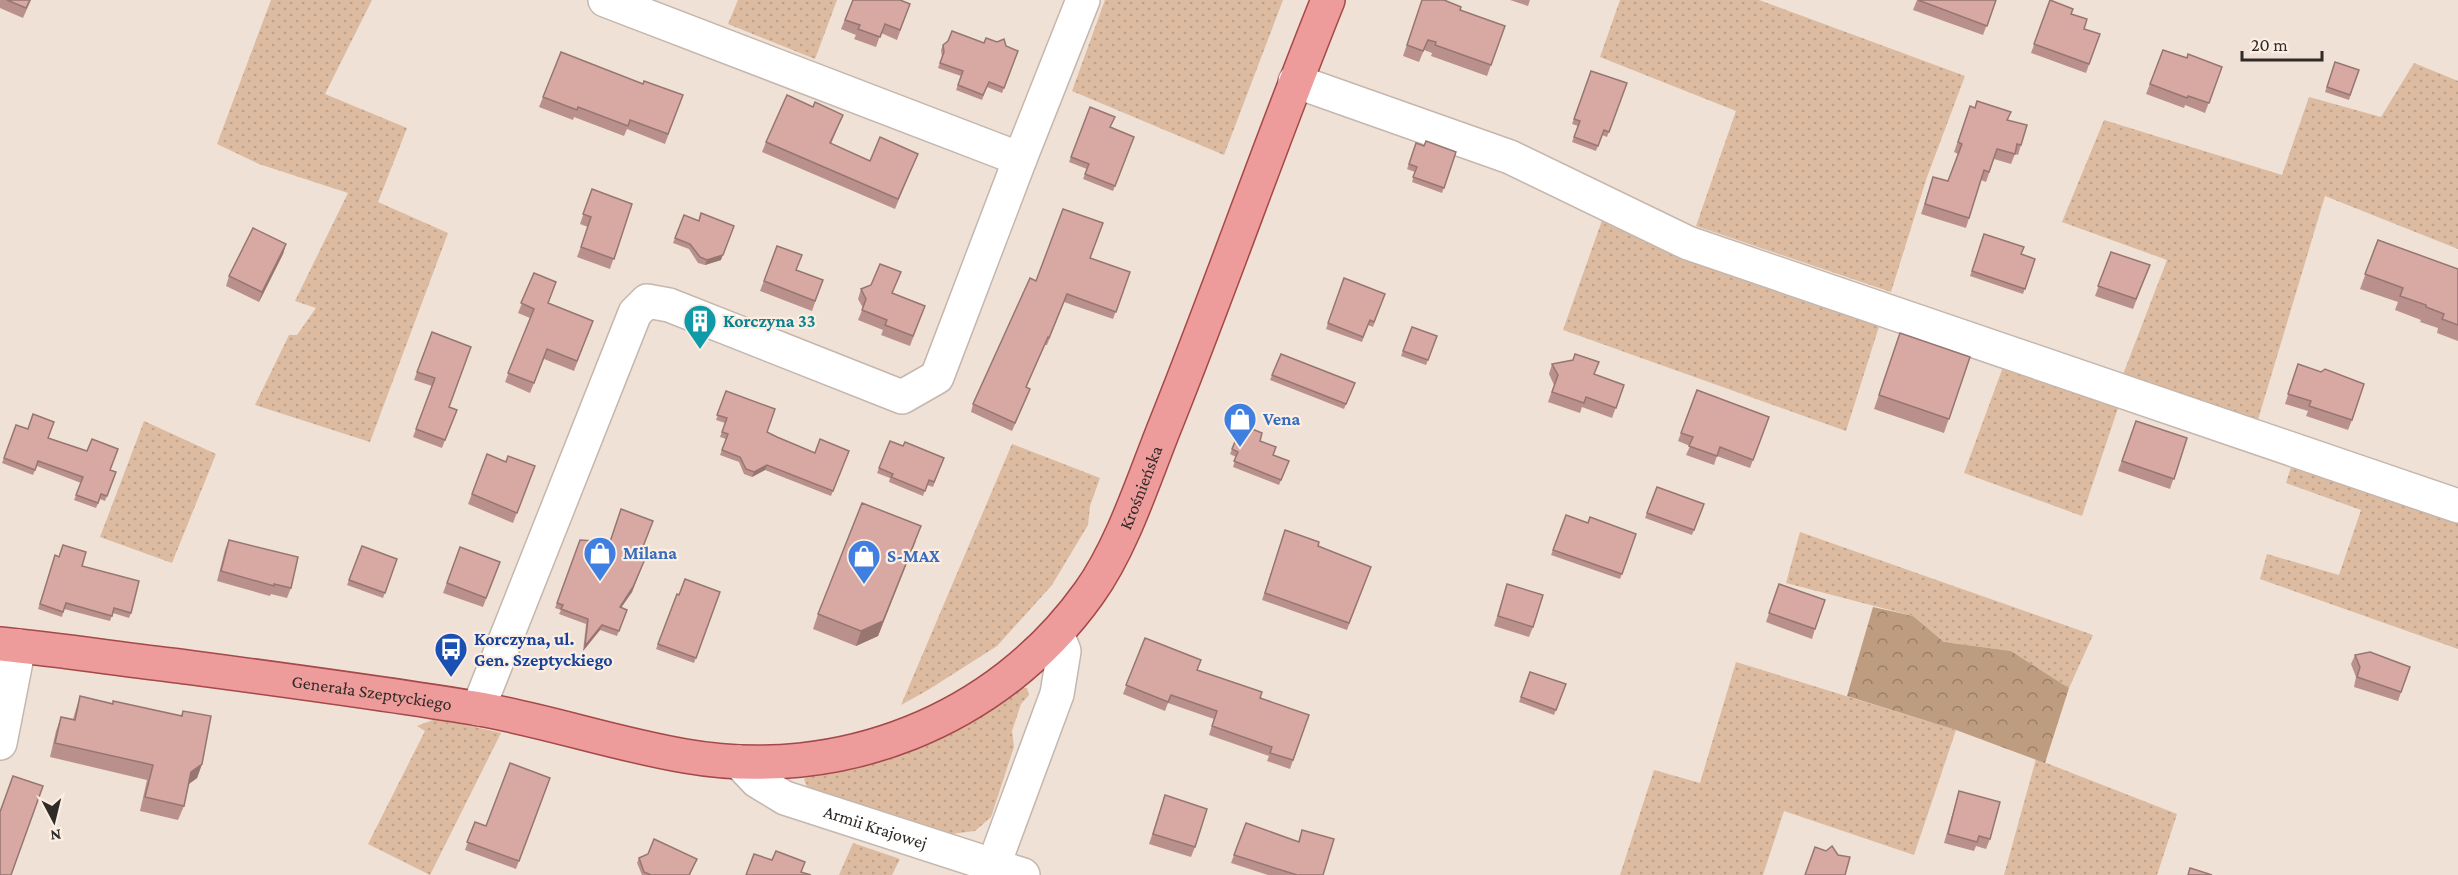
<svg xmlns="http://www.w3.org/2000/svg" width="2458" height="875" viewBox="0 0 2458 875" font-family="'Crimson Pro',serif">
<defs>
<pattern id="grass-dots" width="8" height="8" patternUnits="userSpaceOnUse" patternTransform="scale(1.5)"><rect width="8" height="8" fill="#dcbba0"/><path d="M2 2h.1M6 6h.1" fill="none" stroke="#bda18a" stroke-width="1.8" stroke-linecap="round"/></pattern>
<pattern id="forest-crowns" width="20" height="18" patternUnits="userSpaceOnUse" patternTransform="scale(1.5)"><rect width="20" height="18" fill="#be9c80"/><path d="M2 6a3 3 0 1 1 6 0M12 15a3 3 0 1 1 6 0" fill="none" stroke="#9b7f69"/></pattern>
</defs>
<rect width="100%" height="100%" fill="#efe1d6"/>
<g fill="url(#grass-dots)">
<path d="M271,0H372L325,94L407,128L378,202L448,233L370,442L255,405L289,335H297L316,308L295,301L348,193L259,164L217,144Z"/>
<path d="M738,0H837L815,59L728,24Z"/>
<path d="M1105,0H1283L1224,155L1072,91Z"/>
<path d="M1620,0H1759L1965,76L1927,177L1891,292L1696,226L1736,111L1600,57Z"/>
<path d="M2414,63L2458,81V249L2325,196L2257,423L2122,377L2167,260L2062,222L2104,120L2282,175L2309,97L2381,117Z"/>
<path d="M1605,212L1882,317L1846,431L1563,330Z"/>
<path d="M2006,359L2120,402L2082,516L1964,473Z"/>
<path d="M144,421L216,454L172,563L100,537Z"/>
<path d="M1012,444L1100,478L1090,506L1088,525L1052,585L997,646L928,690L901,705Z"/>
<path d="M2294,458L2458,516V649L2260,579L2267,554L2339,575L2361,510L2286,483Z"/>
<path d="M1800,532L2093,635L2069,688L2011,651L1944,642L1913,616L1786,583Z"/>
<path d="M1736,662L1956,730L1914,855L1784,811L1763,875H1620L1654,770L1700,783Z"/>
<path d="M1018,687L1027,688L1029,695L1021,704L1012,731L1014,747L991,817L975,831L951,834L808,789L804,779C824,764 852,769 875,762C926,747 972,714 1018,687Z"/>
<path d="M438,718L501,733L430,875L368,844L425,731L417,726Z"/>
<path d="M2036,759L2177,814L2157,875H2004Z"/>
<path d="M853,843L900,859L892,875H839Z"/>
</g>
<path fill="url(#forest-crowns)" d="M1873,607L1913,616L1944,642L2011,651L2069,688L2045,763L1956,730L1847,696Z"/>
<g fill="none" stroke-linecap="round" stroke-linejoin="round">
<defs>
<g id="minor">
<path d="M605,0L1020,159"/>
<path d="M1295,81L1510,157L1688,243L2458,506"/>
<path d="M478,709L635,313L647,301L669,305L902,397L937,377L1020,159L1083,0"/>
<path d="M0,743L19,646"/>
<path id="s1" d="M739,762L757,781L785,798L1023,875"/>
<path d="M994,864L1057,694L1064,651L1057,633"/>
</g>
<g id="major">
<path id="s2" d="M0,644C60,650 119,659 179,666C277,679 376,692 474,708C545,720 614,744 685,756C839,783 997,722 1089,593C1123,546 1145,475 1167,421C1223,281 1272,139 1328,0"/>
</g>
</defs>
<use href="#minor" stroke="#c5b7ad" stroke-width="36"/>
<use href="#major" stroke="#a44948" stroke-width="36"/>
<use href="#minor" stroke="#fff" stroke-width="33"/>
<use href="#major" stroke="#ee9b9b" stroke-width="33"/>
</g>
<g fill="#ba908c">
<path d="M0,0H31L23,18L0,8Z"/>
<path d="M853,0L910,4L897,40L881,33L876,47L854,39L856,35L841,29Z"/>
<path d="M1422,0L1460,10L1505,26L1487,76L1431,56L1432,53L1424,50L1419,62L1403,56Z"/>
<path d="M1510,0H1530L1528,6Z"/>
<path d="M1917,0H1996L1983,35L1913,10Z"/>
<path d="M2050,0L2071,14L2084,29L2100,34L2086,73L2031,53Z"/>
<path d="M984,43L1006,46L1018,51L1002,93L987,87L982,100L956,90L961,76L938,68L942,57L941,50L943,45Z"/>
<path d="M2163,50L2187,58L2222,67L2205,113L2185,105L2184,108L2146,94Z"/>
<path d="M561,52L643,84L683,95L665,144L627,129L624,136L574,117L573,120L539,107Z"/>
<path d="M2335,62L2359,70L2349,100L2325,92Z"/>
<path d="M1591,71L1627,83L1607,137L1602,135L1596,151L1572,142L1578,126L1572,124Z"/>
<path d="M1970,106L2008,120L2021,145L2018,155L2015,154L2011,164L1994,159L1986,182L1981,180L1966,228L1921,214L1933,177L1948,181L1958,154L1954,152Z"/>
<path d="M813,107L843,115L831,144L870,161L918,154L895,209L762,152L766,142Z"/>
<path d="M1090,107L1111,127L1134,137L1113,191L1083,179L1087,169L1069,162Z"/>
<path d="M1416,143L1424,146L1456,152L1442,193L1412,182L1415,172L1407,169Z"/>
<path d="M592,189L632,204L610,269L577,257L588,227L580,224Z"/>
<path d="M684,215L721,260L705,265L698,263L689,249L673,243Z"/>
<path d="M1984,234L2021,254L2035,259L2023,294L1970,276Z"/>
<path d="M2378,240L2458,269V341L2437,333L2438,328L2420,322L2421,320L2395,310L2398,302L2360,289Z"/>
<path d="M286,244L283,254L259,302L226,286L229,276Z"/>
<path d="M777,246L796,270L823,280L812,311L760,291Z"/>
<path d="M2111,252L2150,265L2133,309L2095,296Z"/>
<path d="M1090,258L1130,272L1113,319L1064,302L1047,345H1045L1026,387L1027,397L1012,431L971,412L973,404L1036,281Z"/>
<path d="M534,273L548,303L593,321L574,371L544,359L530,393L505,382L530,318L518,313Z"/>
<path d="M1344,278L1385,294L1373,327L1368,325L1362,342L1326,329Z"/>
<path d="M861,289L893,293L925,306L910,346L881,335L883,330L858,320L863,308L858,299Z"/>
<path d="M1412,327L1437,336L1426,365L1401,356Z"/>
<path d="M432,332L449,407L457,410L442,448L413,437L432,386L414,380Z"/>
<path d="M1900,333L1970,357L1944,433L1874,409Z"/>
<path d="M1281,354L1355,383L1344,409L1270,380Z"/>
<path d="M1552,364L1594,374L1624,385L1612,418L1582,407L1580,413L1548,402L1554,385L1549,374Z"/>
<path d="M2298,364L2352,420L2348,430L2306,416L2308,411L2285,404Z"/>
<path d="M1697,390L1769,417L1750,468L1717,456L1714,465L1686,455L1690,446L1678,441Z"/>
<path d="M726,391L767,432L777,437L815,453L849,451L831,496L765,470L752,477L744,474L739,462L720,455L726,439L720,437L725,423L716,420Z"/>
<path d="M2136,421L2187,438L2170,489L2118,471Z"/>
<path d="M16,425L48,438L110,470L114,477L105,501L100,499L96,508L74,500L81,483L37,466L33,475L2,463Z"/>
<path d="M1242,425L1260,441L1273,455L1289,461L1279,485L1233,467L1236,457L1230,454Z"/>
<path d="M890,441L903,446L944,458L933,487L927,485L923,496L889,482L890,478L877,473Z"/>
<path d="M487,454L506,462L535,466L513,523L468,504Z"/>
<path d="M1657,487L1704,504L1692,535L1645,518Z"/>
<path d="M1566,515L1588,523L1636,534L1620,579L1551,555Z"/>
<path d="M1285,530L1318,546L1371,567L1347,630L1262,600Z"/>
<path d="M229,540L291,588L287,598L271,594L270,596L217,581L225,550Z"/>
<path d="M580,540L640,557L643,564L632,592L621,608L627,610L617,636L600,630L583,651L586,624L559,614L561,610L555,608Z"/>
<path d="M916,541L878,636L856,646L813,629L818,614Z"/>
<path d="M362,546L397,559L383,598L347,585Z"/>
<path d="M460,547L500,562L483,607L443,593Z"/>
<path d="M55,555L82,566L131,613L129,618L113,613L110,621L64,609L62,617L38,609Z"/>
<path d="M1507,584L1533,627L1529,637L1494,626Z"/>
<path d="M1779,584L1815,629L1812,639L1766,622Z"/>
<path d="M720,592L694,663L656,649L677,594L679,595Z"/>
<path d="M1145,638L1198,670L1260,698L1309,715L1290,769L1267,761L1269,756L1209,735L1214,719L1168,703L1165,711L1123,694Z"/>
<path d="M2355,655L2410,667L2398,701L2354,687L2356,677L2351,664Z"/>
<path d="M1530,672L1566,684L1554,715L1519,702Z"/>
<path d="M80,696L112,703L181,716L183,711L202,764L197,778L189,784L184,806L178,820L140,811L147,780L50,757L56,731L61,717L73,719Z"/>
<path d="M550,778L516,869L465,850L475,822L486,826Z"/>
<path d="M1959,791L1990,839L1986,849L1976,846L1974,851L1944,843Z"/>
<path d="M1165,795L1195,847L1191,857L1149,844Z"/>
<path d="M1246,823L1298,842L1302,830L1323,875H1268L1231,863Z"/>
<path d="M639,858L697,859L690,875H642L637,863Z"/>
</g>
<g fill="#977672">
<path d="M734,226L721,260L705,265L707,260Z"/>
<path d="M286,244L283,254L259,302L262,292Z"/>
<path d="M767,465L765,470L752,477L754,472Z"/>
<path d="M921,526L878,636L856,646L861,631Z"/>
<path d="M643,564L632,592L618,612L620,607Z"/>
<path d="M602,625L600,630L583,651L585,646Z"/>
<path d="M202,764L197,778L186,786L191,772Z"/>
</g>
<g fill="#d8a8a3" stroke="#977672" stroke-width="1.5">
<path d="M7,0H30L26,8Z"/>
<path d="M853,0H900L910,4L900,30L885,24L880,37L858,29L860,25L845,20Z"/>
<path d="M1422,0H1444L1461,7L1460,10L1505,26L1491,65L1435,45L1436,42L1428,40L1423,51L1407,45Z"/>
<path d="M1918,0H1996L1987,26Z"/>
<path d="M2050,0L2073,9L2071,14L2087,19L2084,29L2100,34L2089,64L2034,44Z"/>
<path d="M952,31L984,43L986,38L997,42L1004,39L1006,46L1018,51L1004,88L989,82L983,95L958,85L963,71L940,63L944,52L943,45L948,41Z"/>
<path d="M2163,50L2187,58L2188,54L2222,67L2209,103L2188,96L2187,98L2150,84Z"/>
<path d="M561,52L643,84L644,81L683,95L668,134L630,120L628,126L578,107L577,110L543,97Z"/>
<path d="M2335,62L2359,70L2350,95L2327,87Z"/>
<path d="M1591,71L1627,83L1609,132L1604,130L1598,146L1574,137L1580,121L1574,119Z"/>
<path d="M787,95L813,107L815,102L843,115L830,143L870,161L880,137L918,154L898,199L766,142Z"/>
<path d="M1977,101L2011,112L2007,120L2027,125L2021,145L2017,144L2015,154L1997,149L1989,172L1984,170L1969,218L1925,204L1933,177L1948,181L1962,144L1958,142L1970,106L1975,108Z"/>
<path d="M1090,107L1115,117L1110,127L1134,137L1115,186L1085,174L1089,164L1071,157Z"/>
<path d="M1426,141L1456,152L1444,188L1413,177L1417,167L1409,164L1416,143L1424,146Z"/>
<path d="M592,189L632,204L614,259L581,247L591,217L583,214Z"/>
<path d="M1063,209L1103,223L1090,258L1130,272L1116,312L1067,294L1049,338L1048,337L1026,387L1030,389L1015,423L973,404L1030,278L1036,281Z"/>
<path d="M701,213L734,226L723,255L707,260L700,257L690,244L675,238L684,215L699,221Z"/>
<path d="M253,228L286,244L262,292L229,276Z"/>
<path d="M1984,234L2024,247L2021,254L2035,259L2025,289L1972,271Z"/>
<path d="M2378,240L2458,269V325L2442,319L2444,314L2426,307V305L2400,296L2403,288L2365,274Z"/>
<path d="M777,246L802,255L796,270L823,280L815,301L764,281Z"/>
<path d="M2111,252L2150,265L2136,299L2098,286Z"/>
<path d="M880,264L901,272L892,293L925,306L913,336L885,325L887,320L862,310L866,299L861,289L871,285Z"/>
<path d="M534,273L556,282L548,303L593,321L577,361L547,349L534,383L508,373L534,309L521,303Z"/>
<path d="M1344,278L1385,294L1374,322L1370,320L1363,337L1328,323Z"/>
<path d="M1412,327L1437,336L1428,360L1403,351Z"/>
<path d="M432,332L471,347L449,407L457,410L445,440L416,429L435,378L417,372Z"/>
<path d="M1900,333L1970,357L1949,419L1879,395Z"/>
<path d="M1281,354L1355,383L1346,404L1272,375Z"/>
<path d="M1575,354L1599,362L1594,374L1624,385L1616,408L1586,397L1584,403L1552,392L1558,375L1552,364L1573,360Z"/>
<path d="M2298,364L2321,372L2325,369L2364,384L2352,420L2309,406L2311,401L2288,394Z"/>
<path d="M1697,390L1769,417L1753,460L1720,447L1717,456L1689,446L1693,437L1681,433Z"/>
<path d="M726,391L775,409L767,432L777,437L815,453L820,439L849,451L833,491L767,465L754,472L746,469L740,457L722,450L728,434L722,432L727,418L717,415Z"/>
<path d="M33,414L54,422L48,438L87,451L92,439L118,449L110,470L116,472L107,496L101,494L98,503L76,495L83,477L38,461L35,470L4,458L16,425L28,429Z"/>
<path d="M2136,421L2187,438L2174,479L2122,461Z"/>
<path d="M1242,425L1262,433L1260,441L1276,447L1273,455L1289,461L1281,480L1234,461L1238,452L1232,449Z"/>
<path d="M890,441L903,446L905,442L944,458L934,482L929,480L925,491L891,477L893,474L879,468Z"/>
<path d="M487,454L506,462L508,456L535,466L517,513L472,494Z"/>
<path d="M1657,487L1704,504L1694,530L1647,513Z"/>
<path d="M862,503L921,526L883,621L861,631L818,614Z"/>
<path d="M621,509L653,521L639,557L645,559L633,587L620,607L627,610L619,631L602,625L585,646L588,619L561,609L563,605L557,603L580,540L610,542Z"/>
<path d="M1566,515L1588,523L1590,517L1636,534L1622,574L1553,550Z"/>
<path d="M1285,530L1319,542L1318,546L1371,567L1349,623L1265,593Z"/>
<path d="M229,540L298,557L291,588L274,584V586L221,571Z"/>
<path d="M63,545L86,552L82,566L139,581L131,613L114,608L112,616L66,603L63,612L40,604L55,555L59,557Z"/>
<path d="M362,546L397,559L385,593L349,580Z"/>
<path d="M460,547L500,562L486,598L447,583Z"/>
<path d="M685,579L720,592L696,658L658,644L677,594L679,595Z"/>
<path d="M1507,584L1543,595L1533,627L1498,616Z"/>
<path d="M1779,584L1825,600L1815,629L1769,613Z"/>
<path d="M1145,638L1201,660L1197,670L1262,692L1260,698L1309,715L1293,760L1270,753L1272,747L1212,726L1217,711L1171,695L1168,702L1126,685Z"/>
<path d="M2370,652L2410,667L2401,692L2357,677L2360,667L2355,655Z"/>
<path d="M1530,672L1566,684L1556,710L1521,697Z"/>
<path d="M80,696L113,704V701L182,716L183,711L211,716L202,764L191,772L184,806L145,797L153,765L55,743L61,717L75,720Z"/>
<path d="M510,763L550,778L519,861L467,842L475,822L486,826Z"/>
<path d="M13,776L43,786L11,875H0V812Z"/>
<path d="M1959,791L2000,802L1990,839L1979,836L1977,842L1948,834Z"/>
<path d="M1165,795L1207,809L1195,847L1153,834Z"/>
<path d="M1246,823L1299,842L1302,830L1334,839L1323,875H1297L1234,855Z"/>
<path d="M654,839L697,859L689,875H651L644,872L639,858L648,854Z"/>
<path d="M1832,846L1838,855L1850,857L1845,875H1805L1815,847L1826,851Z"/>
<path d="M776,851L805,862L801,872L811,875H746L754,854L772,860Z"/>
<path d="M2190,868L2212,875H2188Z"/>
</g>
<defs>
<symbol id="building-pin" viewBox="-11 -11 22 30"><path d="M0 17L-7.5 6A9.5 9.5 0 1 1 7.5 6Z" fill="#0f9aa8" stroke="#fceee3"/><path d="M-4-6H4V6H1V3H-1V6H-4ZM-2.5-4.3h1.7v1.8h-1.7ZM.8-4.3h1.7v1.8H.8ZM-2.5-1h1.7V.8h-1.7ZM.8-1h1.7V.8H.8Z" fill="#fff"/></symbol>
<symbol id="shop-pin" viewBox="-11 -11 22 30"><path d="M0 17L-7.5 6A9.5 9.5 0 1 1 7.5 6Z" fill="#3f7fe0" stroke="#fceee3"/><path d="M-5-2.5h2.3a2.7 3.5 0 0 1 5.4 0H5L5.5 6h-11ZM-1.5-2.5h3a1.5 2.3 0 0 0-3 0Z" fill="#fff"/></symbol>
<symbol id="bus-pin" viewBox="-11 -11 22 30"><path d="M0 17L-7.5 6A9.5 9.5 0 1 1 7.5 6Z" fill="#1a4fb4" stroke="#fceee3"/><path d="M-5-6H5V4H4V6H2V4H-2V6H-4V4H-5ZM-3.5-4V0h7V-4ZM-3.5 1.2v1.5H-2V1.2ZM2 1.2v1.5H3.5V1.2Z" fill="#fff"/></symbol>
</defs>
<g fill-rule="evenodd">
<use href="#building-pin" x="681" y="302" width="38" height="52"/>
<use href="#shop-pin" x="1221" y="400" width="38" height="52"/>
<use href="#shop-pin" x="581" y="534" width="38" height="52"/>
<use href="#shop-pin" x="845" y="537" width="38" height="52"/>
<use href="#bus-pin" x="432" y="630" width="38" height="52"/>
</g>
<g text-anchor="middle" stroke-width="4.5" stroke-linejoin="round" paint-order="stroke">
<g font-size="18" font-weight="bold" fill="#0d838f" stroke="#fceee3" text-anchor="start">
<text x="723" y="327">Korczyna 33</text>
</g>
<g font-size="18" font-weight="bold" fill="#366cbe" stroke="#fceee3" text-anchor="start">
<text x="1263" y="425">Vena</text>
<text x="623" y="559">Milana</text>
<text x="887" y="562">S-MAX</text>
</g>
<g font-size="18" fill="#302b27" stroke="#fceee3">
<text dy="6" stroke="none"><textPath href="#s2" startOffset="1272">Krośnieńska</textPath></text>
<text dy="6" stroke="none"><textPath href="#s2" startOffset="375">Generała Szeptyckiego</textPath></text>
<text dy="6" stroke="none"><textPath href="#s1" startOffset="154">Armii Krajowej</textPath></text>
</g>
<g font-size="18" font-weight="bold" fill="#164399" stroke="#fceee3" text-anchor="start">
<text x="474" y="645">Korczyna, ul.<tspan x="474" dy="21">Gen. Szeptyckiego</tspan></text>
</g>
</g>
<g transform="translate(54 821) rotate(173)" stroke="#fceee3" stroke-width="4.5" paint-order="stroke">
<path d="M0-4.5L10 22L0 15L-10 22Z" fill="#302b27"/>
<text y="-9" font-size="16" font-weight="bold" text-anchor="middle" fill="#302b27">N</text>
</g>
<path d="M2242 51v9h80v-9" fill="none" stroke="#302b27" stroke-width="3"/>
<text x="2251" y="51" font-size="18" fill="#302b27" stroke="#fceee3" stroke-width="4.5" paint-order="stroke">20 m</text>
</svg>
